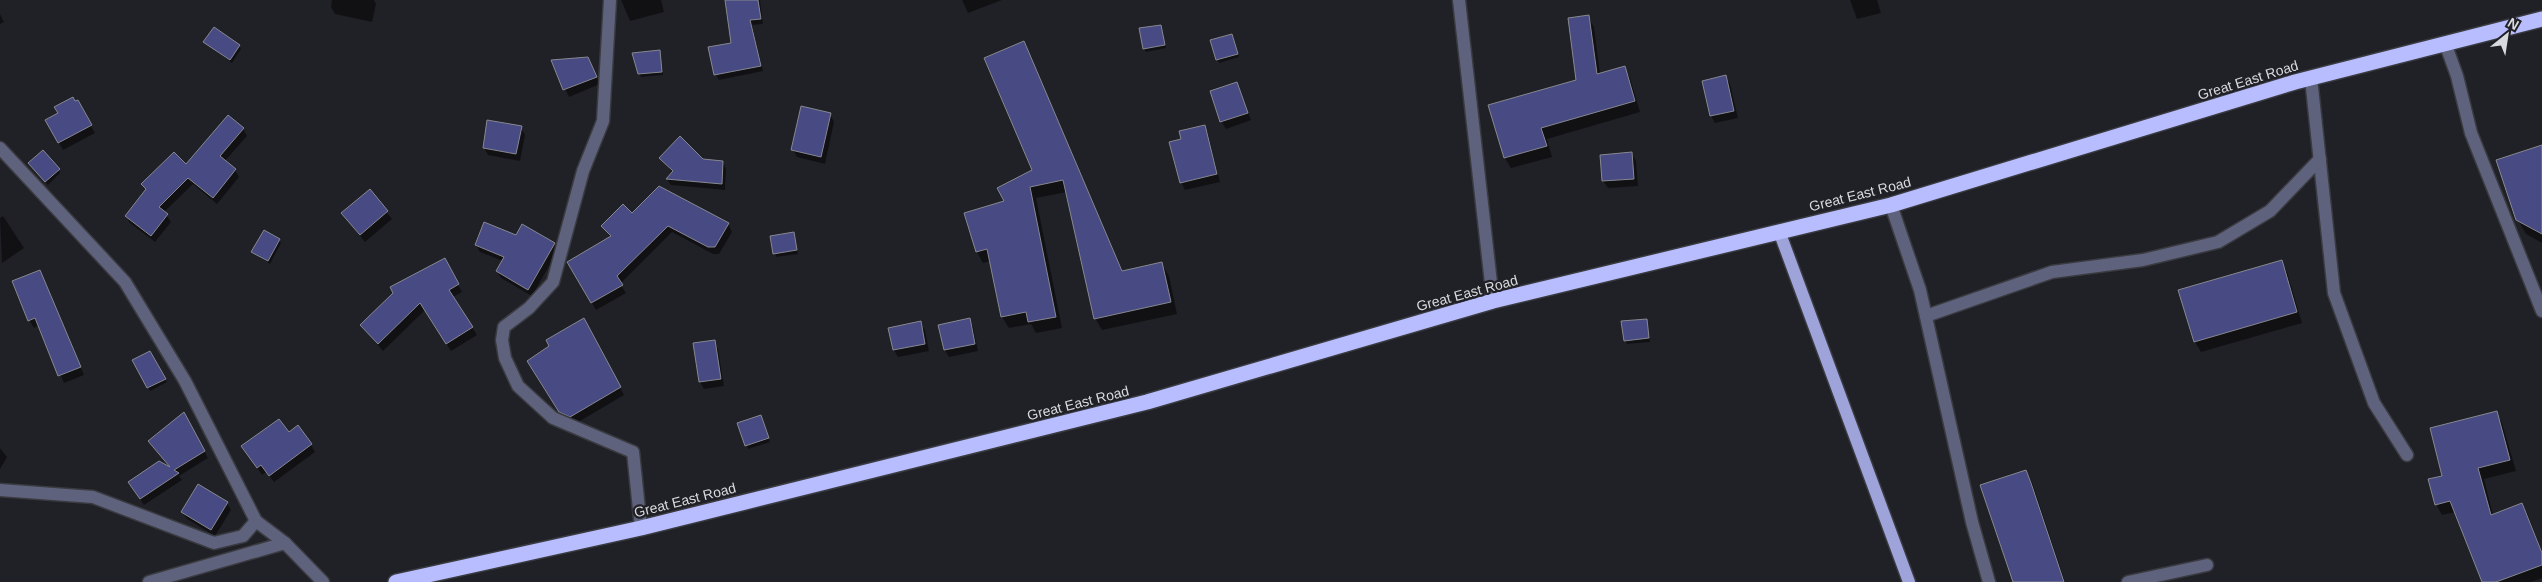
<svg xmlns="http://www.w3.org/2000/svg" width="2542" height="582" viewBox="0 0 2542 582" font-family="Helvetica,sans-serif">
<rect width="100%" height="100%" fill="#202127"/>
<g fill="#0007">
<path d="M332,0H374L376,4L372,22L335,14L331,7Z"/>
<path d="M621,0H661L664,12L630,21Z"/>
<path d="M726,0H760L763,24L752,25L763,71L719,80L716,75L733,44Z"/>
<path d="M962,0H1002L968,13Z"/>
<path d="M1850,0H1877L1881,13L1857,19Z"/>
<path d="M0,14L4,22L0,24Z"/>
<path d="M1588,17L1594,27L1600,74L1624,67L1630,78L1640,112L1547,139L1552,157L1511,168L1505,158L1490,105L1577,81Z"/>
<path d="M1160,26L1166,48L1146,52L1144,48Z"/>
<path d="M1233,39L1239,57L1219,63L1212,41Z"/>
<path d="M205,42L239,46L241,49L232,63Z"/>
<path d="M1024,43L1123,272L1162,264L1169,276L1177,314L1102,330L1095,318L1067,192L1036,198L1062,328L1036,333L1031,324L1009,328L1002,317L991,261L983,263L977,252L1006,202L1034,171Z"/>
<path d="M659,51L663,75L641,77L639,73Z"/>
<path d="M588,58L600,84L569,97L552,61Z"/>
<path d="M1726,77L1730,84L1738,118L1715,123L1711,116L1703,82Z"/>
<path d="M1237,84L1251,120L1226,129L1221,121Z"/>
<path d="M77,102L95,133L63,150L47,121Z"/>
<path d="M830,114L834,122L825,164L797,157L793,150Z"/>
<path d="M1204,126L1208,134L1220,182L1185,190L1181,182L1182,140Z"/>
<path d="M521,128L525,135L520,161L488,155L484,148Z"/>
<path d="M243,129L247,136L224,162L235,170L239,177L217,204L193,184L164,212L171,222L155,242L130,223L126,216L146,190L143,184L186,166Z"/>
<path d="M2542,146V243L2526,234L2518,220Z"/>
<path d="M1632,154L1636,161L1638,186L1608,188L1603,181Z"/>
<path d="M661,158L723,162L726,169L725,190L671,185L667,179L673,173Z"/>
<path d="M32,166L59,170L60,173L48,185Z"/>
<path d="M369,191L392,219L365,242L343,214Z"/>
<path d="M632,215L728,224L732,232L719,254H713L672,232L620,284L626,293L596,310L568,263L611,238L603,227Z"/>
<path d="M3,216L24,248L2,263L0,218Z"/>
<path d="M793,233L798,254L776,257L772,237Z"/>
<path d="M516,237L554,244L558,250L532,296L501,278L497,271L503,261L480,252L476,245Z"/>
<path d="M279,240L281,243L270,264L253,252Z"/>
<path d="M444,260L462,292L453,297L477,335L451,351L425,310L383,351L361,325Z"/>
<path d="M2281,261L2287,272L2302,323L2201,352L2195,342Z"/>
<path d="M44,279L84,375L64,383L39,325L34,328L29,320Z"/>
<path d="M584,320L624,395L575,424L565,419L533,368L551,347Z"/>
<path d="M969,320L973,327L978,351L949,357L945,350Z"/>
<path d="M1646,320L1650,342L1627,344L1625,340Z"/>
<path d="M920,323L925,330L929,351L898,357L894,350Z"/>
<path d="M714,341L718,349L724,386L704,389L700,382L694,344Z"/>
<path d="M150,352L167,382L150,391L134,361Z"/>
<path d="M2496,412L2502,423L2516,471L2484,479L2493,515L2522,504L2528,515L2542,551V578L2531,582H2484L2456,512L2442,515L2436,504L2444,477Z"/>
<path d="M183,414L208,458L179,476L182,480L144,505L133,489L171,469L150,441Z"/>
<path d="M762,420L770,442L748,449L738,424Z"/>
<path d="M288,433L311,445L315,452L274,482L266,472L262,475L243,447Z"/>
<path d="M0,448L7,457L0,469Z"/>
<path d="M2026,471L2032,482L2065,582H2014Z"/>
<path d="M227,503L231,510L215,536L187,519L182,512Z"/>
</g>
<g fill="#474a83" stroke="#87888f">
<path d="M725,0H758L761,19L750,20L761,66L714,75L708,47L731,43Z"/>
<path d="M1589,15L1597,74L1625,66L1635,101L1541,128L1547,146L1504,158L1488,105L1576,80L1568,18Z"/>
<path d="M1161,25L1165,45L1143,49L1139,28Z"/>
<path d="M214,27L240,45L230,60L203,42Z"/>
<path d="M1232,34L1238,54L1216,60L1210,40Z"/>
<path d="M1024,41L1122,271L1162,262L1171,302L1094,319L1063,180L1030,187L1056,317L1028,322L1026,312L1001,317L987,249L976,252L964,213L1004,201L997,188L1032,170L984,58Z"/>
<path d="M660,50L662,72L638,74L632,53Z"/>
<path d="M588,57L597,77L563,90L551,60Z"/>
<path d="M1726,75L1734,111L1710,116L1702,81Z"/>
<path d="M1237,82L1248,113L1220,122L1210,91Z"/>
<path d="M73,97L75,101L78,100L92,125L58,143L45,120L58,113L54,107Z"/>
<path d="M801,106L831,113L821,157L791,150Z"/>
<path d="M228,115L244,128L220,156L236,169L213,198L188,178L159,207L168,214L151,236L125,216L146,189L141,184L174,152L186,164Z"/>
<path d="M487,120L522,126L516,154L483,148Z"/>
<path d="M1205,125L1217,174L1180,183L1169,142L1181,139L1179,131Z"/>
<path d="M680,136L703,159L723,161L722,184L666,179L673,171L659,158Z"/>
<path d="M2542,145V234L2516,220L2496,160Z"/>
<path d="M43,150L60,169L45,182L28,163Z"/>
<path d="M1632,152L1634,179L1602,181L1600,155Z"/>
<path d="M659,186L729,223L715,247H708L668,226L617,276L623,285L591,303L567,262L611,236L601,226L623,204L632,213Z"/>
<path d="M370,189L388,211L360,235L341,213Z"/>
<path d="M484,222L516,235L522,224L555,243L528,290L496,271L504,257L475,245Z"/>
<path d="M264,230L280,239L268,261L251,252Z"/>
<path d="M794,232L797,250L773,254L770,236Z"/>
<path d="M445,258L459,284L449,290L473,327L446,344L420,303L378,344L360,325L393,293L390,287Z"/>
<path d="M2282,260L2297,312L2194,342L2178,290Z"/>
<path d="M40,270L81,367L58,376L35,318L28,321L12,281Z"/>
<path d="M584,318L621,387L570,417L559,412L527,361L549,346L546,340Z"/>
<path d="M970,318L975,344L944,350L938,325Z"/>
<path d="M1647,319L1649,338L1624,341L1621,321Z"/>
<path d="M921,321L925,344L893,350L888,328Z"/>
<path d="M715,340L721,379L699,382L693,343Z"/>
<path d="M150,351L166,379L147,388L132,360Z"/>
<path d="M2497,411L2510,460L2478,468L2491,515L2522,503L2542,553V565L2496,582H2482L2450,501L2435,505L2428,479L2442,476L2430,428Z"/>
<path d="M184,412L205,451L174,470L179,473L140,499L128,482L159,461L170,467L148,441Z"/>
<path d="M761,415L769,438L745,446L737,423Z"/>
<path d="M279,419L289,432L298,425L312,444L269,476L261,465L257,468L241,446Z"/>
<path d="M2026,470L2031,483L2064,582H2013L1980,485Z"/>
<path d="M198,484L228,502L211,530L181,512Z"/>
</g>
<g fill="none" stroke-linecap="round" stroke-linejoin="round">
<defs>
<g id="minor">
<path d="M610,0L603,121L583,171L553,282L529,308L504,327L502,340L505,358L518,386L553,418L633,452L641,528"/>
<path d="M1459,0L1493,301"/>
<path d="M2445,43L2457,76L2471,133L2542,311"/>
<path d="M2311,78L2334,293L2374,403L2407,455"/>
<path d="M0,148L125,282L185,381L256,521L285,543L323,582"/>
<path d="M1891,205L1920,290L1972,522L1989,582"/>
<path d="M1926,316L2052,272L2143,260L2218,242L2270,211L2320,159"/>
<path d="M0,490L93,497L214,543L243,536L256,521"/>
<path d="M149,582L285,543"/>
<path d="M2128,582L2207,565"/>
</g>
<path id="major" d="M1779,231L1909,582"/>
<path id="highway" d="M396,582L641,528L1147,402L1493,301L1891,205L2295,82L2542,19"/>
</defs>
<use href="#minor" stroke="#3a3b41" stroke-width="15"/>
<use href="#major" stroke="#3a3b41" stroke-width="15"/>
<use href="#highway" stroke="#3a3b41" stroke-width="18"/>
<use href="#minor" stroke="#5f627c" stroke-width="12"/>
<use href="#major" stroke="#9ea3da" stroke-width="12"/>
<use href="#highway" stroke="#b7bdff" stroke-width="15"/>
</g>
<g text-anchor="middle" stroke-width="4.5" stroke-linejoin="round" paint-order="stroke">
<g font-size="14" fill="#d9dade" stroke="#202127">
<text transform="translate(2248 80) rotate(-17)" y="5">Great East Road</text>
<text transform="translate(1860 194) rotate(-14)" y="5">Great East Road</text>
<text transform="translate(1467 293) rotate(-15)" y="5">Great East Road</text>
<text transform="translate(1078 403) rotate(-14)" y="5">Great East Road</text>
<text transform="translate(685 500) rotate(-14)" y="5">Great East Road</text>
</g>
</g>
<g transform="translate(2507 35) rotate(30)" stroke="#202127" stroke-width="4" paint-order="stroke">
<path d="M0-4L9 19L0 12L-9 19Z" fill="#d9dade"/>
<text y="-8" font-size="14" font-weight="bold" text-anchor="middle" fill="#d9dade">N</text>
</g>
</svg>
